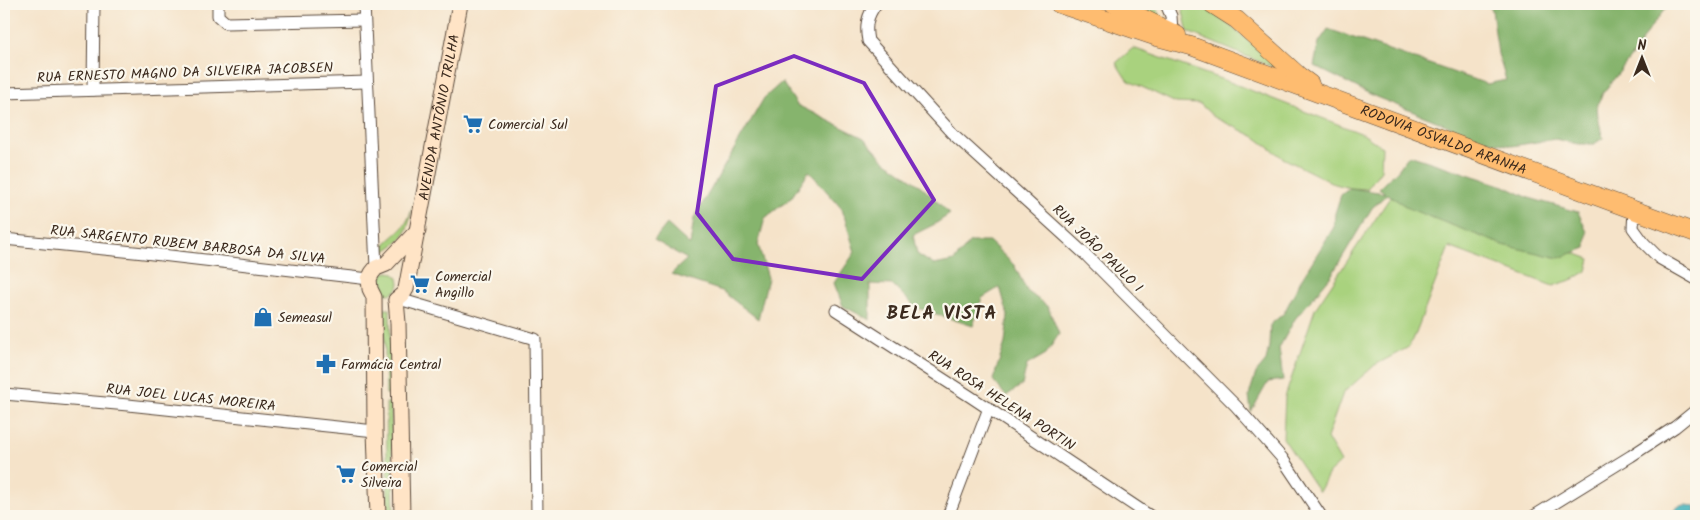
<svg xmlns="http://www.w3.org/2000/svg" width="1700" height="520" viewBox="0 0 1700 520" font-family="Kalam,sans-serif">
<rect width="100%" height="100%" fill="#fbf7ec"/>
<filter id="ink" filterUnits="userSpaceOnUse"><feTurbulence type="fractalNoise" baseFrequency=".02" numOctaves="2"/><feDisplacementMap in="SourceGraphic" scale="10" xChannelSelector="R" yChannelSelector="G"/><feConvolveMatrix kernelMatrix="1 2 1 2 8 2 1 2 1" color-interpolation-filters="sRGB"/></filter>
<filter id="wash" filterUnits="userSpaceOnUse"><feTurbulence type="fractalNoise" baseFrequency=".0096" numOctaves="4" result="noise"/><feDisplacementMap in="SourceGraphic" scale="20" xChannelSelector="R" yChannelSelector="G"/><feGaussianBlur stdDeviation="1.12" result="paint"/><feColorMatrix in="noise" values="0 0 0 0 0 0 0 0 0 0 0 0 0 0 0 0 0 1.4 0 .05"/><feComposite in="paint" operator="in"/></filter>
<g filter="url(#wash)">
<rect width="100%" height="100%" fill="#f5e3c9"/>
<g fill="#a9d27e" stroke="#727e4e">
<path d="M1128,4H1155L1160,16V19Z"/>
<path d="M1181,4H1204L1287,73L1188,32Z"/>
<path d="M1133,48L1232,83L1363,134L1382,147L1381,170L1367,189L1350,188L1335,184L1283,158L1255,137L1214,117L1200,104L1176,103L1127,80L1116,63Z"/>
<path d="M1397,187L1590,259L1587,271L1574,279L1553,286L1449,247L1413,340L1407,348L1375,365L1343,393L1327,438L1341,462L1329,473L1319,492L1283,438L1285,397L1315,309Z"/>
<path d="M413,206C407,230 408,237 385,251V244C402,228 406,228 413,206Z"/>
<circle cx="388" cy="283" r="11"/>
<path d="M384,309H390L391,394H386Z"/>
<path d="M386,403H391L394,516H388Z"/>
</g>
<g fill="#86b46d" stroke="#606f46">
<path d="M1486,4H1669L1647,32L1635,52L1603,93L1597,106L1598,118L1603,138L1594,144H1578L1555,139L1512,146L1484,140L1376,97L1314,66L1319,42L1328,29L1487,84L1506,80L1498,54L1492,10Z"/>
<path d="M782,82L797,105L864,138L884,160L922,187L950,214L935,224L913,235L917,254L934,265L954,261L970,242H990L1014,265L1027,291L1048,307L1059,334L1046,354L1027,365L1022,385L1006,396L993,380L1005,343L1008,315L1000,287L982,298L973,326L915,307L893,285L870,284V320L843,306L834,283L855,252L842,209L809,171L791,198L765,218L758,244L768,278L758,319L722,291L671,274L687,259L654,240L667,224L690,245L694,218L764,98Z"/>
<path d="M1409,155L1504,186L1529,198L1578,212L1587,232L1586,248L1559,258L1503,245L1410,209L1387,194L1372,208L1331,276L1295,319L1279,348L1283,380L1268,382L1251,412L1249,395L1256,373L1266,361L1269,346L1270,325L1284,313L1302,278L1334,227L1335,213L1341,195L1350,188L1385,193L1379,188L1398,170Z"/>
</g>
<path fill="#40b0b9" stroke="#3e6d6c" d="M1685,505L1696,506V516H1667L1679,506Z"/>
</g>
<g filter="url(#ink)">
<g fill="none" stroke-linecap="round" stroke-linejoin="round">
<defs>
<g id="minor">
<path d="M218,4V16L226,23L364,20"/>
<path d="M364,4L376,268"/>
<path d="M876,4C867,16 865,26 868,41L952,133L1087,256L1236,406L1282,458L1321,516"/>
<path d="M1166,4L1171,16L1172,31"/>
<path d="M93,90L94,4"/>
<path d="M4,93L367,82"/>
<path d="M1634,211L1633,228L1644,243L1659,258L1696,279"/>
<path d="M4,239L144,253L369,279"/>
<path d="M399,299L535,339L537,516"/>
<path d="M836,310L971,397L1150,516"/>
<path d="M4,394L128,405L375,431"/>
<path d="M948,516L989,408"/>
<path d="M1534,516L1631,456L1675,427L1696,410"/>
</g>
<g id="secondary">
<path id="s1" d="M396,300L403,294L406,289L460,4"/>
<path d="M396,300L398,323L402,516"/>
<path d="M378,516L375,431L374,297L370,289L369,279L372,273L376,268L386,264L418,230"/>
</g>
<g id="trunk">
<path id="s2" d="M1059,4L1157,37L1191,46L1696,233"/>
<path d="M1114,4L1177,35"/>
<path d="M1212,4L1237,20L1299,76L1310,84"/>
</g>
</defs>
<use href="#minor" stroke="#574638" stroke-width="13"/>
<use href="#secondary" stroke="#574638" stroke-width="17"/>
<use href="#trunk" stroke="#574638" stroke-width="19"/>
<use href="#minor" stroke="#fff" stroke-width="11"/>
<use href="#secondary" stroke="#ffe4c6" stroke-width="15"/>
<use href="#trunk" stroke="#febc70" stroke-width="18"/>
</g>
</g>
<path fill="none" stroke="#7b2cbf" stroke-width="4" stroke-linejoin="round" d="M794,56L864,83L934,200L862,279L733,259L697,213L716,86Z"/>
<defs>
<symbol id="supermarket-bare" viewBox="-9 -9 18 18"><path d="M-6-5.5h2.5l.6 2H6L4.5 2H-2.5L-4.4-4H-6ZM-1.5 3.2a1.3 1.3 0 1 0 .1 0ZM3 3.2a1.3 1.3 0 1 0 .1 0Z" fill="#1f6fb2" stroke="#fbf7ec" stroke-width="2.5" paint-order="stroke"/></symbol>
<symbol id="shop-bare" viewBox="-9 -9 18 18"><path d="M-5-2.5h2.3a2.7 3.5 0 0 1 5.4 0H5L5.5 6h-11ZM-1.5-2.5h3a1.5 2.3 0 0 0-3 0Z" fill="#1f6fb2" stroke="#fbf7ec" stroke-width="2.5" paint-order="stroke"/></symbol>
<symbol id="pharmacy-bare" viewBox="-9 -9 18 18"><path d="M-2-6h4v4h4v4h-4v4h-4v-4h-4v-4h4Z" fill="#1f6fb2" stroke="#fbf7ec" stroke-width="2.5" paint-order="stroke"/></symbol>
</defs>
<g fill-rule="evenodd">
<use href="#supermarket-bare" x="459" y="110" width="28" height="28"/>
<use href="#supermarket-bare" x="406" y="270" width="28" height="28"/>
<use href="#shop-bare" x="249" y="303" width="28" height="28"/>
<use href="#pharmacy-bare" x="312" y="350" width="28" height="28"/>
<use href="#supermarket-bare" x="332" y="460" width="28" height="28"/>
</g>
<g text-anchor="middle" stroke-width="4.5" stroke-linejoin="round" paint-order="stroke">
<g font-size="14" fill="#3b2a1e" stroke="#fbf7ec">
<text transform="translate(185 72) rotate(-2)" y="5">RUA ERNESTO MAGNO DA SILVEIRA JACOBSEN</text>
<text dy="5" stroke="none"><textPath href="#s1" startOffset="190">AVENIDA ANTÔNIO TRILHA</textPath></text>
<text dy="5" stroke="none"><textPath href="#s2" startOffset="408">RODOVIA OSVALDO ARANHA</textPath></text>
<text transform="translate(188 244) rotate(6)" y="5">RUA SARGENTO RUBEM BARBOSA DA SILVA</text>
<text transform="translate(1098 248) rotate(44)" y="5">RUA JOÃO PAULO I</text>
<text transform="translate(191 397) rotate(6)" y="5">RUA JOEL LUCAS MOREIRA</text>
<text transform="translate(1002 400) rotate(33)" y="5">RUA ROSA HELENA PORTIN</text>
</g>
<g font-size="14" fill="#3b2a1e" stroke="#fbf7ec" text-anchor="start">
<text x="488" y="129">Comercial Sul</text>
<text x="435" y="281">Comercial<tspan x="435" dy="16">Angillo</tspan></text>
<text x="278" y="322">Semeasul</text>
<text x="341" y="369">Farmácia Central</text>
<text x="361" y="471">Comercial<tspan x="361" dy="16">Silveira</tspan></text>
</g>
<g font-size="19" font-weight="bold" letter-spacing="1" fill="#3b2a1e" stroke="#fbf7ec">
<text x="942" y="319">BELA VISTA</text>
</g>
</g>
<rect width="1700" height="520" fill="none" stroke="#fbf7ec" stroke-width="20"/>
<g transform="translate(1642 58)" stroke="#fbf7ec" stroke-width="4" paint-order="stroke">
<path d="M0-4L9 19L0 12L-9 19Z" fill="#3b2a1e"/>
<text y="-8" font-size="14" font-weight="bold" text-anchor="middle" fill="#3b2a1e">N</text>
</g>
</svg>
